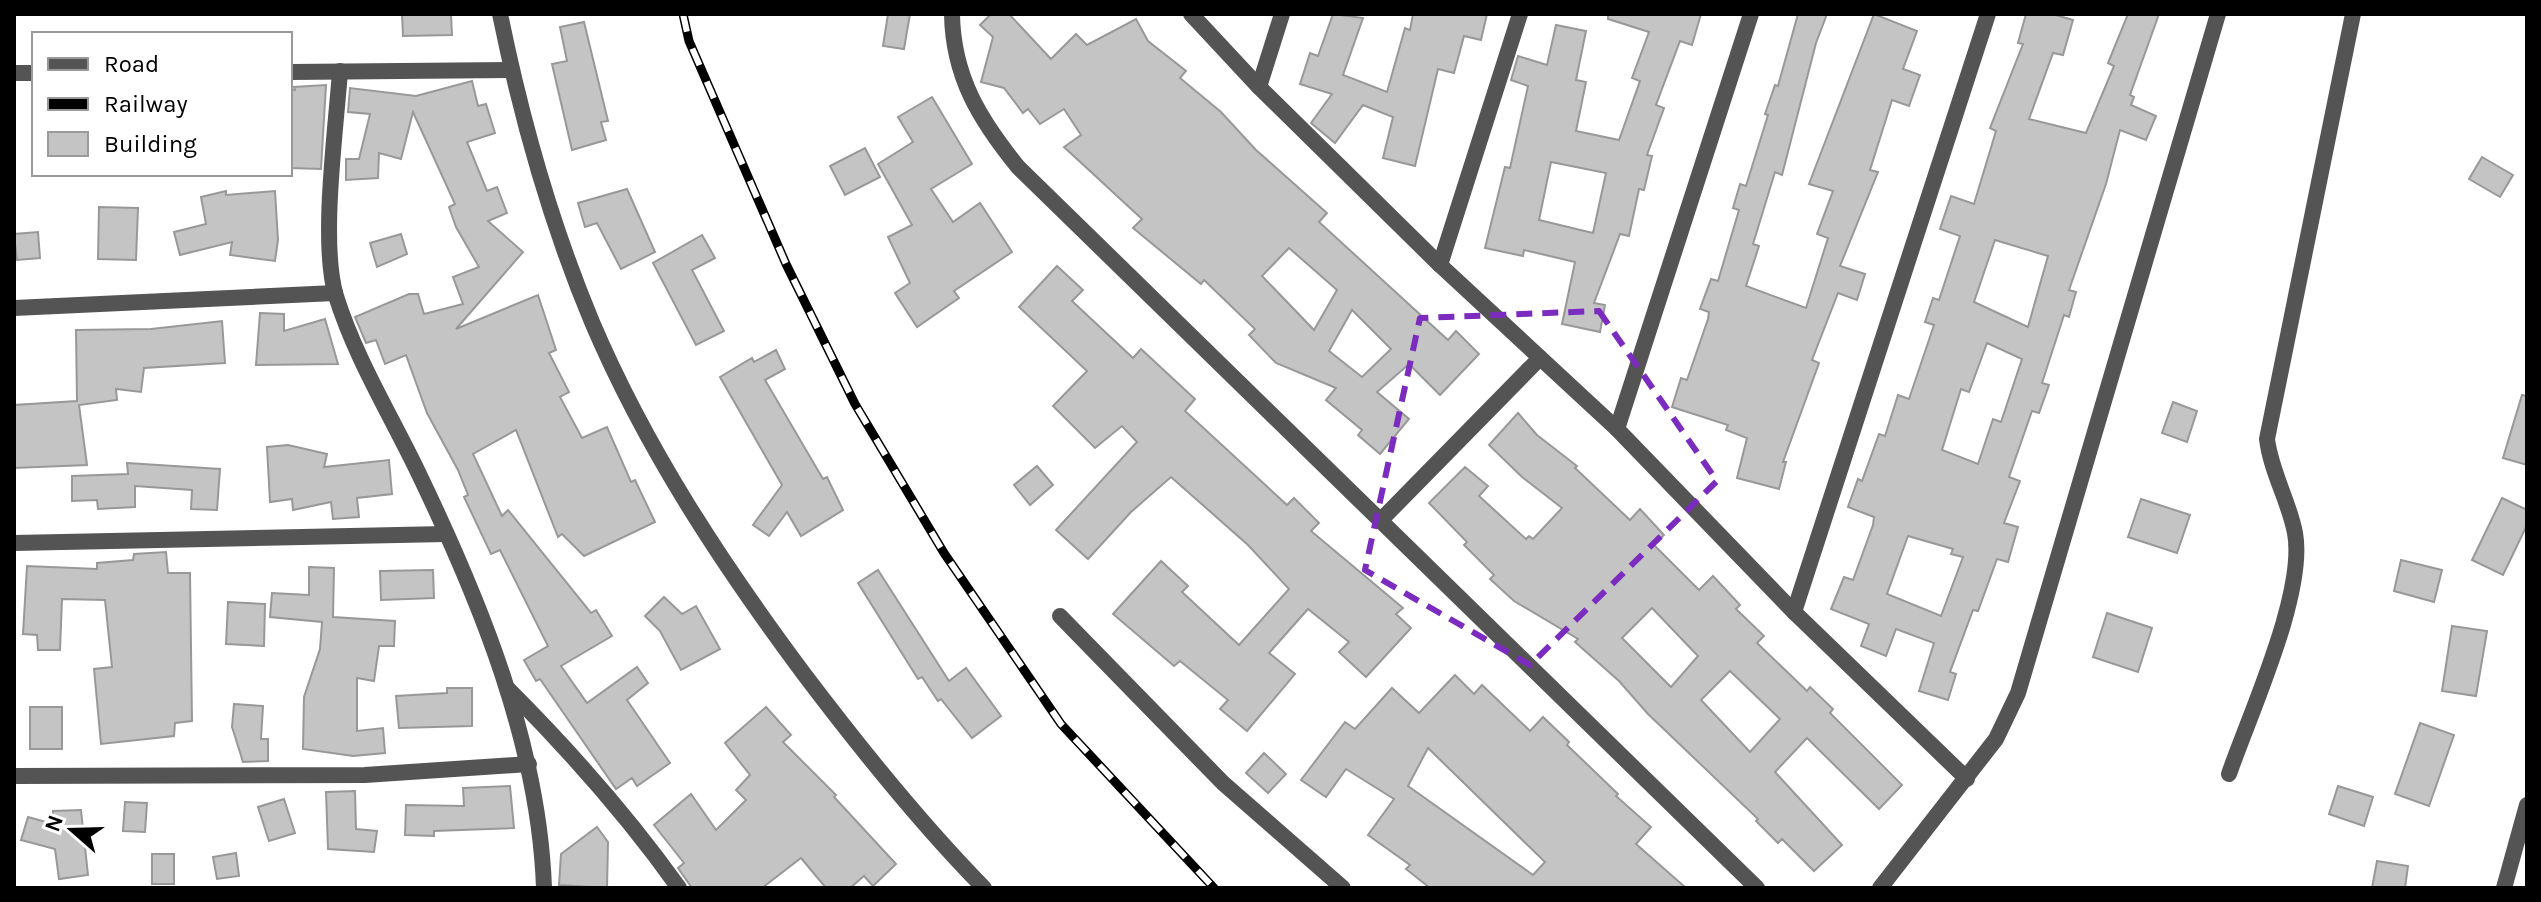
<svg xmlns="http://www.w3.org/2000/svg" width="2541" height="902" viewBox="0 0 2541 902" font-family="Karla,sans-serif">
<rect width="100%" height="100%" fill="#fff"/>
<g fill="#c4c4c4" stroke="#989898" stroke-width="2" fill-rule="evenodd">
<path d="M402,14H451L452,35L403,36Z"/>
<path d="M888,14H910L904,49L883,46Z"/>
<path d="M991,14H1009L1051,59L1076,34L1087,45L1136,19L1148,41L1186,71L1180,78L1221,112L1256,150L1327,213L1319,222L1448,340L1456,331L1479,354L1440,395L1409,364L1377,392L1409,419L1380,454L1358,435L1362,430L1326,400L1336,388L1276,363L1249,335L1255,329L1204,280L1201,284L1133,228L1142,219L1064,147L1081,135L1064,109L1040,124L1028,109L1023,113L1004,88L981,82L993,37L980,25ZM1289,248L1337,290L1314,330L1262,276ZM1352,310L1391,349L1362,377L1329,351Z"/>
<path d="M1333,14L1363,18L1343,75L1387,92L1405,28L1410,30L1413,14H1487L1481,40L1464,36L1454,73L1438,69L1415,166L1383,158L1393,117L1363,105L1335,143L1311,123L1332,94L1300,84L1310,53L1318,56Z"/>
<path d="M1608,14H1701L1692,45L1680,41L1656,105L1664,108L1647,155L1652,156L1644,190L1639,189L1629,236L1620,234L1594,303L1605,305L1600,332L1562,324L1575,262L1524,250L1523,256L1485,248L1505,167L1510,168L1528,86L1511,80L1518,56L1547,65L1556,25L1586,31L1576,80L1586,82L1576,131L1619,140L1640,81L1632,78L1649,32L1608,19ZM1551,162L1606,173L1593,233L1539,220Z"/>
<path d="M1798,14H1827L1816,43L1782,175L1775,172L1753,244L1759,246L1746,286L1806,308L1828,238L1817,234L1833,191L1809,184L1874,14L1917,31L1903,69L1920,75L1909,106L1892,100L1870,170L1878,172L1840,266L1865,274L1857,300L1838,293L1812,360L1819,363L1783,462H1786L1779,489L1737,478L1747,438L1726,430L1728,425L1672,407L1681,378L1687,380L1708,319L1709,312L1700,309L1711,279L1718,281L1739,210L1733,208L1740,184L1746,186L1768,115L1765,114L1775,85L1778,86Z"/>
<path d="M2026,14H2052L2073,20L2063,55L2053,53L2029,119L2086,133L2114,66L2108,63L2128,14H2159L2130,95L2134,97L2131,105L2156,116L2146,140L2120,130L2106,184L2069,290L2076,292L2069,317L2064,315L2042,383L2049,385L2039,413L2032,411L2009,477L2020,481L2004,523L2018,527L2008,562L1997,559L1978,611L1973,610L1950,672L1956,674L1948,700L1919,691L1934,643L1896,629L1886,656L1861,646L1869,624L1831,609L1844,577L1853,580L1873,525L1874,517L1848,507L1858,479L1862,481L1879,434L1885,436L1898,395L1909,399L1934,325L1925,322L1933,298L1939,300L1960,236L1940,229L1951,196L1974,204L1996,131L1990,128L2023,44L2018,43ZM1995,240L2048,256L2028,327L1974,302ZM1987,343L2022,359L2001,422L1993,419L1978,464L1942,450L1961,389L1969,392ZM1908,536L1953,549L1951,554L1963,557L1941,616L1887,594Z"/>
<path d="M584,22L608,121L601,122L606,140L572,150L552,64L567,61L560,27Z"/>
<path d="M472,81L478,106L486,104L495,133L467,142L487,191L497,187L507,213L488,221L523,252L456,329L538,295L556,350L549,353L569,392L560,397L582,438L607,427L631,482L635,480L655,522L584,556L562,534L558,537L516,430L473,454L502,516L508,510L591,613L596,610L612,636L561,666L587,703L637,667L648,683L627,700L670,763L637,786L632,778L616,789L540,679L536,681L524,660L548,646L500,550L491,554L464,497L468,495L458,470L427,413L406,355L385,364L376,340L366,343L355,317L409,294H418L424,314L463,304L453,277L479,267L456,227L449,207L455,204L413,112L401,159L379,153L378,178L346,180V159H359L370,114L348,112L350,88L416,96Z"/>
<path d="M326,85L321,169L290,168V90H295L294,87Z"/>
<path d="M932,97L972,164L931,189L953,222L980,203L1012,252L954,291L959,298L917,327L895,293L910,283L888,237L912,225L878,164L913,142L898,117Z"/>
<path d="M865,148L880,177L845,195L830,166Z"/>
<path d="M2482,157L2513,175L2500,197L2469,179Z"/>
<path d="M627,189L655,252L621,269L597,223L585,227L578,203Z"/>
<path d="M226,191V195L275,191L278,240L275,261L230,255L232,242L180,255L174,232L206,224L201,197Z"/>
<path d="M99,207L138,208L136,260L98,259Z"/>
<path d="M38,232L40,258L17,260L14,234Z"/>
<path d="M401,234L407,254L377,267L370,243Z"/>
<path d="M702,235L715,258L692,270L724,331L696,345L653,263Z"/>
<path d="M1057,266L1083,290L1072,301L1133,358L1141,349L1195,399L1185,411L1287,505L1294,498L1319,523L1311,531L1403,608L1396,614L1411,628L1366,677L1339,652L1349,642L1308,609L1269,653L1295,674L1247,731L1220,709L1228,700L1180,661L1174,666L1113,614L1161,561L1188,586L1182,592L1239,645L1289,589L1248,545L1171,477L1131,512L1088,559L1056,530L1137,442L1122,426L1095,448L1053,406L1087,371L1019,307Z"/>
<path d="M260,313L284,314V331L325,319L338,364L256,365Z"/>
<path d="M222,321L225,363L144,368L141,392L116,389L117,400L79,405L87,465L14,468V405L77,401L76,330L151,329Z"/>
<path d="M776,350L785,369L765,380L823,479L827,477L843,510L801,536L787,512L769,536L753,525L782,485L720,377L752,358L754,362Z"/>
<path d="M2522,395L2527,396V465L2503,458Z"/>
<path d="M2173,402L2197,411L2187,442L2162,433Z"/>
<path d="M1518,413L1537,435L1577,466L1575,468L1630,520L1640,509L1664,535L1654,545L1699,590L1713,576L1740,605L1736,609L1764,636L1757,643L1807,691L1810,687L1833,709L1830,713L1902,785L1879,809L1807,738L1775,772L1842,845L1814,871L1782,839L1778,843L1756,821L1758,819L1648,714L1619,681L1575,642L1578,639L1514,601L1490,579L1494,575L1464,545L1467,542L1429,503L1465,467L1488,486L1479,496L1526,539L1529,536L1533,539L1562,508L1522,477L1489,445ZM1652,608L1698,656L1671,687L1622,638ZM1730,671L1780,719L1750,752L1701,700Z"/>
<path d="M288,445L327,454L324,467L389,460L392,494L357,498L359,517L333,519L331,502L293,510L292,499L270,502L267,447Z"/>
<path d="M127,463L220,469L217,510L191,509L192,490L135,486V507L98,509L97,500L72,501V476L128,474Z"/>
<path d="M1037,466L1053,485L1030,505L1014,485Z"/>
<path d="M2502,498L2527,510V525L2503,575L2472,560Z"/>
<path d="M2141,499L2190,515L2177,553L2128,537Z"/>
<path d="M166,552L168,573H190L192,721L175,723L174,736L101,744L94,669L112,667L105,600L62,599L60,650H38L37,635L23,634L27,566L97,569V563L133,560L134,554Z"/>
<path d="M2401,560L2442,570L2434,602L2394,591Z"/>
<path d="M309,567L334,568L333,617L395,621L394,646H379L374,681L357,678V731L383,728L385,753L353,756L303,749L304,697L320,649L322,622L270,617L272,593L309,595Z"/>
<path d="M433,570L434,598L381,600L380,571Z"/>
<path d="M878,570L949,681L966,668L1001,716L972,738L941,699L938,701L922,677L918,679L858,583Z"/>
<path d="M664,597L682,614L696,606L720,649L681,670L660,631L645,616Z"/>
<path d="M228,602L265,604L264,646L226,644Z"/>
<path d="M2107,613L2152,628L2138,672L2093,657Z"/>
<path d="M2452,626L2487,631L2476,696L2442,691Z"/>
<path d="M1455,675L1474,694L1482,685L1530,731L1543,717L1569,742L1567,745L1618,794L1616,796L1651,827L1636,844L1686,888H1430L1406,869L1410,865L1368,835L1394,799L1346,769L1326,797L1301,780L1345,722L1355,729L1392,688L1419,713ZM1428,748L1545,862L1533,875L1408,786Z"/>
<path d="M447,688H472V726L399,728L396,696L447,693Z"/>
<path d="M234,704L263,706L261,739H268V761L243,762L232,727Z"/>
<rect x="30" y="707" width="32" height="42"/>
<path d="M766,707L791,735L783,742L836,795L834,797L896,864L873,886L864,876L850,888H826L801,858L762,888H692L678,868L684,863L654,825L691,794L716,830L746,800L736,790L750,775L725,743Z"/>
<path d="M2420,723L2454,735L2429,806L2395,794Z"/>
<path d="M1264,753L1286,774L1268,793L1246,773Z"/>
<path d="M510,786L514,828L434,831V836L405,835L406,805L464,806L463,788Z"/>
<path d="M2338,786L2373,797L2364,826L2329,814Z"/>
<path d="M355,791L356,829L377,831L374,852L328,849L326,792Z"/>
<path d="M284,799L295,833L269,841L258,807Z"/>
<path d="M125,802L147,803L145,832L123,831Z"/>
<path d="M81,810L88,875L59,879L55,849L21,840L28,817L53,824V811Z"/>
<path d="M597,827L608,842L607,888L559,885L561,854Z"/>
<path d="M236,853L239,876L217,879L213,857Z"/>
<rect x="152" y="854" width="22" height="30"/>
<path d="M2377,861L2408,866L2405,888H2372Z"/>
</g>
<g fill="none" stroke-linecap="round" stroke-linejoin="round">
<g stroke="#545454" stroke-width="16">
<path d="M500,14C521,117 551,224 592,322C646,449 722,564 804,674C860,748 919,822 984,888"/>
<path d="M952,14C953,77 980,120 1018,167L1757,888"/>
<path d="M1191,14L1259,87L1440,265L1617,429L1794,612L1967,779"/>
<path d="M340,71C336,130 320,243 336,296C355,357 390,414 418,472C480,601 539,744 544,888"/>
<path d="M290,72L511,70"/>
<path d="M14,73H34"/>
<path d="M1259,87L1282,14"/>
<path d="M1440,265L1520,14"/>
<path d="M14,308L335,293"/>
<path d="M1617,429L1751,14"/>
<path d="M1380,521L1540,358"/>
<path d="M14,543L446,534"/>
<path d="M1794,612L1988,14"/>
<path d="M1060,616L1223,783L1343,888"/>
<path d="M508,689C571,752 627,815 679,888"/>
<path d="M2229,774C2250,713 2306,593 2295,533C2289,501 2271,472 2267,439L2353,14"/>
<path d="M14,776L365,775L529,764"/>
<path d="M1880,888L1996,739L2018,693L2218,14"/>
<path d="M2504,888L2527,805"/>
</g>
<defs>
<path id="rail" d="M683,14L689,41L786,264L855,404L944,553L1061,724L1214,888"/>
</defs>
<use href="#rail" stroke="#000" stroke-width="9"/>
<use href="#rail" stroke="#fff" stroke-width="6" stroke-dasharray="18" stroke-linecap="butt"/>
</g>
<path fill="none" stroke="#7b2cbf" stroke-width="6" stroke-dasharray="16 10" stroke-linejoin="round" d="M1599,311L1717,481L1530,665L1365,570L1420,318Z"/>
<rect width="2541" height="902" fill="none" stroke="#000000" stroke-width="32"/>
<rect x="32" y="32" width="260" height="144" fill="#ffffff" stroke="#999999" stroke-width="2"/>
<rect x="48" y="58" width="40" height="12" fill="#545454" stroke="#999999" stroke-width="2"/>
<text x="104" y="72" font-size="24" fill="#000000">Road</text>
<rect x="48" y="98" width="40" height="12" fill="#000000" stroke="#999999" stroke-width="2"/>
<text x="104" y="112" font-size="24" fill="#000000">Railway</text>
<rect x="48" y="132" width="40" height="24" fill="#c4c4c4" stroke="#999999" stroke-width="2"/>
<text x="104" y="152" font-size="24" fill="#000000">Building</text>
<g transform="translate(72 830) rotate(290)" stroke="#ffffff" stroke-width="6" paint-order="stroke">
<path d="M0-6L14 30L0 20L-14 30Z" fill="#000000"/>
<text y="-12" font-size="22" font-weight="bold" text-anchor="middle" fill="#000000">N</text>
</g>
</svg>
